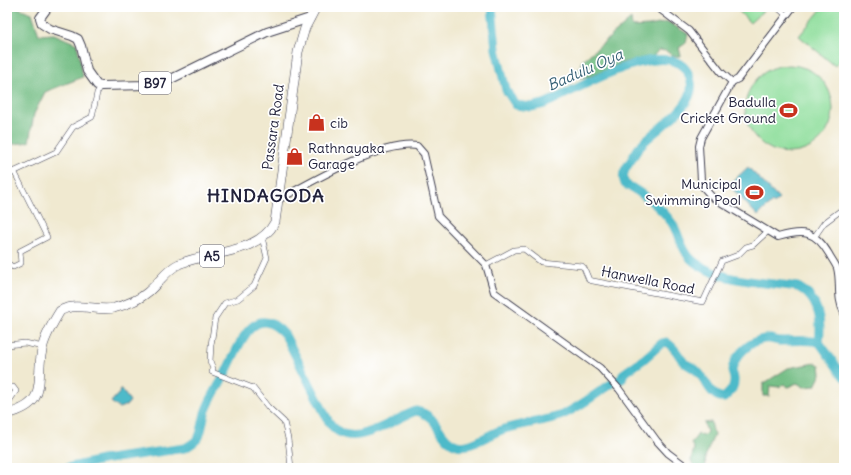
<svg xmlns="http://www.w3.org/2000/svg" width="851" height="475" viewBox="0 0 851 475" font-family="Delius,sans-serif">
<rect width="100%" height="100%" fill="#fff"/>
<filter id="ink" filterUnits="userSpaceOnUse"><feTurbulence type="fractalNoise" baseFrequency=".025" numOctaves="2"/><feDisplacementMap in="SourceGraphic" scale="8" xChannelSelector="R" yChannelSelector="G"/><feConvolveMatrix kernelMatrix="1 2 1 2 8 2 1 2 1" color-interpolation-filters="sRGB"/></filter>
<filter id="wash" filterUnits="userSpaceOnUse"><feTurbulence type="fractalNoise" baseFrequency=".012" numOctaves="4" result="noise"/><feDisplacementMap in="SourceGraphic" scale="16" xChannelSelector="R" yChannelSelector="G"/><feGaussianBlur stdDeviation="0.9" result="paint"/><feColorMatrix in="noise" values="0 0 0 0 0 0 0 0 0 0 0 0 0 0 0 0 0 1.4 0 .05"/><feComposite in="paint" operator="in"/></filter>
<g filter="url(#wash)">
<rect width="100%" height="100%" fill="#f0e9d0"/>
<g fill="#8fde9c" stroke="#58806c">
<path d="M735,7H767L750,23Z"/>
<path d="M823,7H844V55L835,66L799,36Z"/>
<circle cx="789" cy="109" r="44"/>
</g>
<g fill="#73bd84" stroke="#4a7060">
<path d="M7,7H16L32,13L39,35L54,34L77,44L83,77L45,92L34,114L29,142L7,145Z"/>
<path d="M631,19L632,27L649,26L668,22L688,34L686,43L679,48L681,56H673L666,51L659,50L649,60L646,57C638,61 630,60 622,63C608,68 593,79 577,77L575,72L582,65L581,62Z"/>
<path d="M815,363L820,365L821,374L815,386L804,387L797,383L788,387L784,384L779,387L770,386L769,396H763V384L788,368Z"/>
<path d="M711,422L714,435L705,457L706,468H695L691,461L694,448L691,444L698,434L703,436L707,432L704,423Z"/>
</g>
<g fill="#4ebac9" stroke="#386e82">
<path d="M748,167L779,199L774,204L772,202L758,216L729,185Z"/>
<path d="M121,389L130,401L127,405L119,408L111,402L120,392Z"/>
</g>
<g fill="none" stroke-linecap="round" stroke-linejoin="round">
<g stroke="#4ebac9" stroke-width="9">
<path d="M492,7L496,49L506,90L516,105L531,107L544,104C572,93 680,25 691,82C696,107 656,128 642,144C637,149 634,156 630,162C625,169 621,175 625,184C641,192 661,207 672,223C679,234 681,248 690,258C714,282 765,282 798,287C819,298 822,321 819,342L844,377"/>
<path d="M67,468L102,460L185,448C190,445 196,442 199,437C202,430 203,421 205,413C210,398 219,386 226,372C238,349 253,298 285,335L329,422C350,454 390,420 416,411C439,415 439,440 457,445C469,449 488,435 499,431C519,423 542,423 562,415C580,407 597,393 614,382L622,379L623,374L644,359L662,343L666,342C679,350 677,356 685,363C689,366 695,368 698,372C707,381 710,397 724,398C730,392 735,388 734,379C734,376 732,373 732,370C734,356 750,341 764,339C769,338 774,340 779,341C793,341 806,339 819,342"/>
</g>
</g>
</g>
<g filter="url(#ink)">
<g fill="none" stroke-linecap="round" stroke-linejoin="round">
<defs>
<g id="minor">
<path d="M777,7L786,15"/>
<path d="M7,175L56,152L73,127L92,117L97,93L101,86"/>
<path d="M815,236L824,223L844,208"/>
<path d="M262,237L267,258L254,286L238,299L225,303L215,318L211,345L210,361L213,369L212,372L253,388L268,407L284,422L288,439L291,468"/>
<path d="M7,263L13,267L21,263L20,251L47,237L14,171"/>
<path d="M486,265L514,250L524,249L541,262L582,266L584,268L589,280L593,281L703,302L722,261L738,255L746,247L753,245L767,232"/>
<path d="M7,345L25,343L43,347"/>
<path d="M7,387H13L16,391L7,404"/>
</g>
<g id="tertiary">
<path d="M657,7L689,31L721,72L732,82"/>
<path d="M732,82L701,138L699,146L701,180L703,187L712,197L778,237C803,230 815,230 829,254C831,258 835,263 837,268C841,283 836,298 844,313"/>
<path d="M732,82L738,79L793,7"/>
<path d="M278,200C311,182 380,141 417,146L424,154L438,216L486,265L494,292L600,368L619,389L657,441L668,453L688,468"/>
</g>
<path id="primary" d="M48,7L40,18L42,24L50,29L72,36L78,39L81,46L87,71L97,85L101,86L148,85L169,80L267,32L310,18"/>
<path id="trunk" d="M7,414C50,403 35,382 42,350C44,337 53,323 60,311C76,301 97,312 114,308C125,305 139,300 148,292C158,284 167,269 179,264C208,251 258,255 275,222L298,52L305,28L316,7"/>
</defs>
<use href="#minor" stroke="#414051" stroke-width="6"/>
<use href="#tertiary" stroke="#414051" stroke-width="8"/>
<use href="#primary" stroke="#414051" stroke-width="10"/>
<use href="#trunk" stroke="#414051" stroke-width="10"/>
<use href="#minor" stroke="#fff" stroke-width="5"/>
<use href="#tertiary" stroke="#fff" stroke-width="6"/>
<use href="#primary" stroke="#fff" stroke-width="8"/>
<use href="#trunk" stroke="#fff" stroke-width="9"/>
</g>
</g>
<defs>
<symbol id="stadium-bare" viewBox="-9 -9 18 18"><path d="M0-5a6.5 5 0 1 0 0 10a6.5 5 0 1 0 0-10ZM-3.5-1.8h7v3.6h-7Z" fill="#c8321e" stroke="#fff" stroke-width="2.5" paint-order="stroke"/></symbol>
<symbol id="shop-bare" viewBox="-9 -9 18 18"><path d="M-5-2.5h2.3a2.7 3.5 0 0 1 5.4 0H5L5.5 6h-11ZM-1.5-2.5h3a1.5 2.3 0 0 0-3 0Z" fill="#c8321e" stroke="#fff" stroke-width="2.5" paint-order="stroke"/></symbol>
</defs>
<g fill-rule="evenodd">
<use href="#stadium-bare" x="776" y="98" width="25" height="25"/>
<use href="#shop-bare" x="304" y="110" width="25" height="25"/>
<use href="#shop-bare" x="282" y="144" width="25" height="25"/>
<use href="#stadium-bare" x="742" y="180" width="25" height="25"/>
</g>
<g text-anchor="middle" stroke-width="3.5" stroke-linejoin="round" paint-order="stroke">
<g fill="#fff" stroke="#646476" stroke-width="1">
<rect x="139" y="72" width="32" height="22" rx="3"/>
<rect x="200" y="245" width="24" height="22" rx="3"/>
</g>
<g font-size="13" font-weight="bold" fill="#22223b">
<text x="155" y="88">B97</text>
<text x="212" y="261">A5</text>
</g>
<g font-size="14" fill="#22223b" stroke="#fff" text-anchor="end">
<text x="776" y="107">Badulla<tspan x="776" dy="16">Cricket Ground</tspan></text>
<text x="330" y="128" text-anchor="start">cib</text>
<text x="308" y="153" text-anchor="start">Rathnayaka<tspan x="308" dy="16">Garage</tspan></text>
<text x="741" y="189">Municipal<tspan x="741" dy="16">Swimming Pool</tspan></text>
</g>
<g font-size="14" fill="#22223b" stroke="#fff">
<text transform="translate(273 127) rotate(-82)" y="5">Passara Road</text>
<text transform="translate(648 280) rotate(11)" y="5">Hanwella Road</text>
</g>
<g font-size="15" font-style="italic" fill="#345f74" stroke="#fff">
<text transform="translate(585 70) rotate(-24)" y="5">Badulu Oya</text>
</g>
<g font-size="18" font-weight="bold" letter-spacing="1" fill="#22223b" stroke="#fff">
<text x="266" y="202">HINDAGODA</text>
</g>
</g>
<rect width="851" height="475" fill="none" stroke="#fff" stroke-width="24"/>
</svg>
